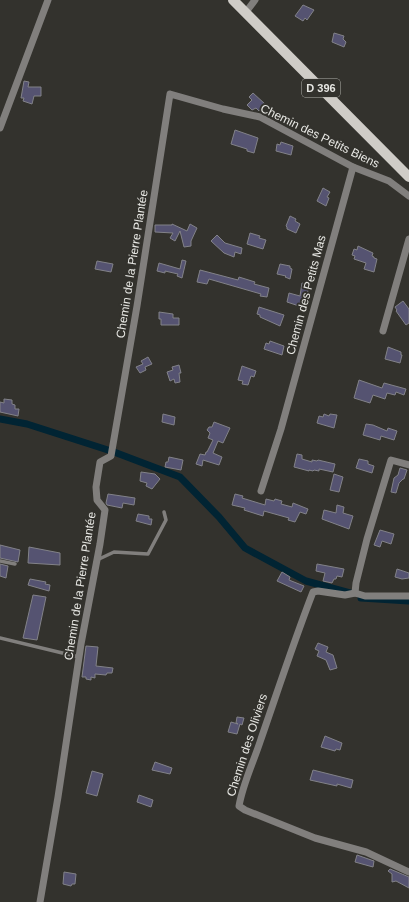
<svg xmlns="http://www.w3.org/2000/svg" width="409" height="902" viewBox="0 0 409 902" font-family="Arial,sans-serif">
<rect width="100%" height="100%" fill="#33322d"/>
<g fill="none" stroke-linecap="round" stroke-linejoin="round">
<g stroke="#012433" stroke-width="7">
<path d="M0,419L27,424L111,451"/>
<path d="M114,452L180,477L219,517L245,548L306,581L350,593"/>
<path d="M361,598L409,601"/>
</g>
</g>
<g fill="#555371" stroke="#828288">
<path d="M303,5L314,10L307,20L305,18L303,21L295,16Z"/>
<path d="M334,33L344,36L343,39L346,42L344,47L332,42Z"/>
<path d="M24,81L29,82L28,87H41V96H34L32,104L23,101L24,98H21Z"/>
<path d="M253,93L265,104L259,111L256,108L252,110L247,105L252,100L249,97Z"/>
<path d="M235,130L258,138L254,153L247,151V149L231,144Z"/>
<path d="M281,142L293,146L291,155L276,151L277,144L280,145Z"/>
<path d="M323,188L330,192L327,197L329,198L326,206L317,201Z"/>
<path d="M290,216L296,219L295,221L300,224L296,233L287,229V227L286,226Z"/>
<path d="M172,224L187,231L190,224L197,228L191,241V246L184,247L180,231L175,241L170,238L173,233L155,232V225H172Z"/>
<path d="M250,233L260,236L259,238L266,240L263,249L247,244Z"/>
<path d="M217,235L225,243L242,248L241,254L235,252L234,257L224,253L211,241Z"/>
<path d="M358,246L373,253L372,256L374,257V258L377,259L374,272L364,269L366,263L354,259L355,256L352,255L354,249L357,250Z"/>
<path d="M182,260L186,261L182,278L177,276L178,274L165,271V273L157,271L159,263L180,269Z"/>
<path d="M97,261L113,264L111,272L95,269Z"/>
<path d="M280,264L290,266V268L292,269L290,279L285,277L286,276L277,274Z"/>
<path d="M200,270L238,280L239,277L255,282L254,284L269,288L267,297L260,296L261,294L209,279L207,284L197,282Z"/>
<path d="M302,283L309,285L305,308L287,302L289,293L300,296Z"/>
<path d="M403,301L409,309V323L406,325L396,311L397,310L395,307Z"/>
<path d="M259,307L284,315L280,326L260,317V315L257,314Z"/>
<path d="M159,312L173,314V318H179V325H161V319H159Z"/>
<path d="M270,341L284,346L282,355L264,349L266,343L269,344Z"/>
<path d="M388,347L401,352V355H402L400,363L385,359Z"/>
<path d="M148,357L152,364L145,367L146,370L140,373L136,367L143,364L141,361Z"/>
<path d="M179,365L181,373H179L180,382L175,383L174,379L170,381L167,372L173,370L172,367Z"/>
<path d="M242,366L256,371L254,377L251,376L248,385L242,384L243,381L238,380Z"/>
<path d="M359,380L382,388L384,383L406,389L404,395L396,392L395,395L387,393L385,399L373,395L370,403L354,398Z"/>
<path d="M4,399L12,400V404L15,405V409H19L18,416L0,412V402L4,403Z"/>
<path d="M163,414L175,417L174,425L162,422Z"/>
<path d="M324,414L329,416L330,414L337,415L334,428L317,423L319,416L323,417Z"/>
<path d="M214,422L230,428L223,443L218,441L213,453L222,457L219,465L203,460L202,466L196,464L200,454L205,455L206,452H207L213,440L208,438L210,433L207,430L209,427H212Z"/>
<path d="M366,424L373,425L387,431L388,428L397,431L394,440L381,436L380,440L363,435Z"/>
<path d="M297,454L302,455V459L312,462V460L317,461L318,460L335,464L333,472L319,469V471L314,470L313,471L309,470V471L294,467Z"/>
<path d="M169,457L183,460L181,470L165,467L166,462H168Z"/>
<path d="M359,459L368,461V464L374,466L372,473L356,468Z"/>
<path d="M400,468L407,470L404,479H403L399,483L396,493L391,492L394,478L398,475Z"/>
<path d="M141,472L155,474L160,479L152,489L146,486L147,483L140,481Z"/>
<path d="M334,474L343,477L339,492L330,490Z"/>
<path d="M108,494L135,498L134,505L123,503L122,508L107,505L106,503Z"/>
<path d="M235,494L243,496L242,498L265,505L266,499L274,501L275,499L282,501L281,504L292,507L293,503L308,509L306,514L300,512L295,522L288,520L289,518L264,511L263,516L244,510L245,508L232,505Z"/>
<path d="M337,505L344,507L343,513L353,516L349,529L322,519L324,510L336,513Z"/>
<path d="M138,514L149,516V519H152L151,525L136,521Z"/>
<path d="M380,530L394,534L391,544L382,541L380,547L374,545Z"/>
<path d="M0,545L20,550L18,562L0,558Z"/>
<path d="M29,547L60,553V565L28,563Z"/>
<path d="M0,564L8,566L6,578L0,576Z"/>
<path d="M317,564L344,569L342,577L337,576L336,579H334L332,583L323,581L325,573L316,571Z"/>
<path d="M397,569L409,573V578L402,579L395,577Z"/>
<path d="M282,572L290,577L289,580L304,586L301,592L277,581Z"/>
<path d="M30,579L46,582L45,584L50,585L49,591L28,585Z"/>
<path d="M33,595L46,597L37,640L23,638Z"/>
<path d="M318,643L328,647L326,652L333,655L337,668L330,670L326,660L317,656L319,651L315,649Z"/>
<path d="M86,646L98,647L96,666L113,668L112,673H107L106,675L95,674V678L91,677V680L86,679V677H82Z"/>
<path d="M237,717L244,718L242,725L240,724L237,734L228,732L231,722L238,724L236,723Z"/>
<path d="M325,736L342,743L340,750L336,749L335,751L321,747Z"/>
<path d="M155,762L172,768L170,774L152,770Z"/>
<path d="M313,770L353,780L351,788L337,784V786L310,780Z"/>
<path d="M92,771L103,774L97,796L86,793Z"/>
<path d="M139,795L153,800L151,807L137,802Z"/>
<path d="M357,855L374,861L373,867L355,862Z"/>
<path d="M390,869L409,877V888L396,881L392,882V874L388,871Z"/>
<path d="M64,872L76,874L75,884H72L71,886L63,884Z"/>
</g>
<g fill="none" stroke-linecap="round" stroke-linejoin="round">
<g stroke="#817f7d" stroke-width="3.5">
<path d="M97,560L114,552L148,554L166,520L164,512"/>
<path d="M0,561L15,564"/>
<path d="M0,638L79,657"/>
</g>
<g stroke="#817f7d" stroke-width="7">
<path d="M246,12L255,0"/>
<path d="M0,128L48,0"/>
<path d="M383,331L409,239"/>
<path d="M261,491L281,429L353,167"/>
<path d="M355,593L356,583L367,539L391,460L409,465"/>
<path d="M409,596H365L355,593L345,595L318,591L313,592C294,641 278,690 261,739C254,761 243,783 239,806L245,810L315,838L366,852L409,872"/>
<path d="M40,902L58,797L81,644L100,544L105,510L97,500L96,487L100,462L111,456L137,306L170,94L223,109L260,117L353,167L389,181L409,196"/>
</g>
<path stroke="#cfccc7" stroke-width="10" d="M233,0L409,177"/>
</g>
<g text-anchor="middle" stroke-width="4" stroke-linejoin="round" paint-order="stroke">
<rect fill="#33322d" stroke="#b1b1ac" stroke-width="1" x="302" y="79" width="38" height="18" rx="3"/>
<g font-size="11" font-weight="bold" fill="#e7e7e3">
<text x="321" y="92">D 396</text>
</g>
<g font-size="12" fill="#e7e7e3" stroke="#33322d">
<text transform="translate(320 136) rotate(26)" y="4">Chemin des Petits Biens</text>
<text transform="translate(132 264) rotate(-81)" y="4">Chemin de la Pierre Plantée</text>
<text transform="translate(306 295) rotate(-75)" y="4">Chemin des Petits Mas</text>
<text transform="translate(80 586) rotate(-81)" y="4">Chemin de la Pierre Plantée</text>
<text transform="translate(247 745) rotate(-72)" y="4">Chemin des Oliviers</text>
</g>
</g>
</svg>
